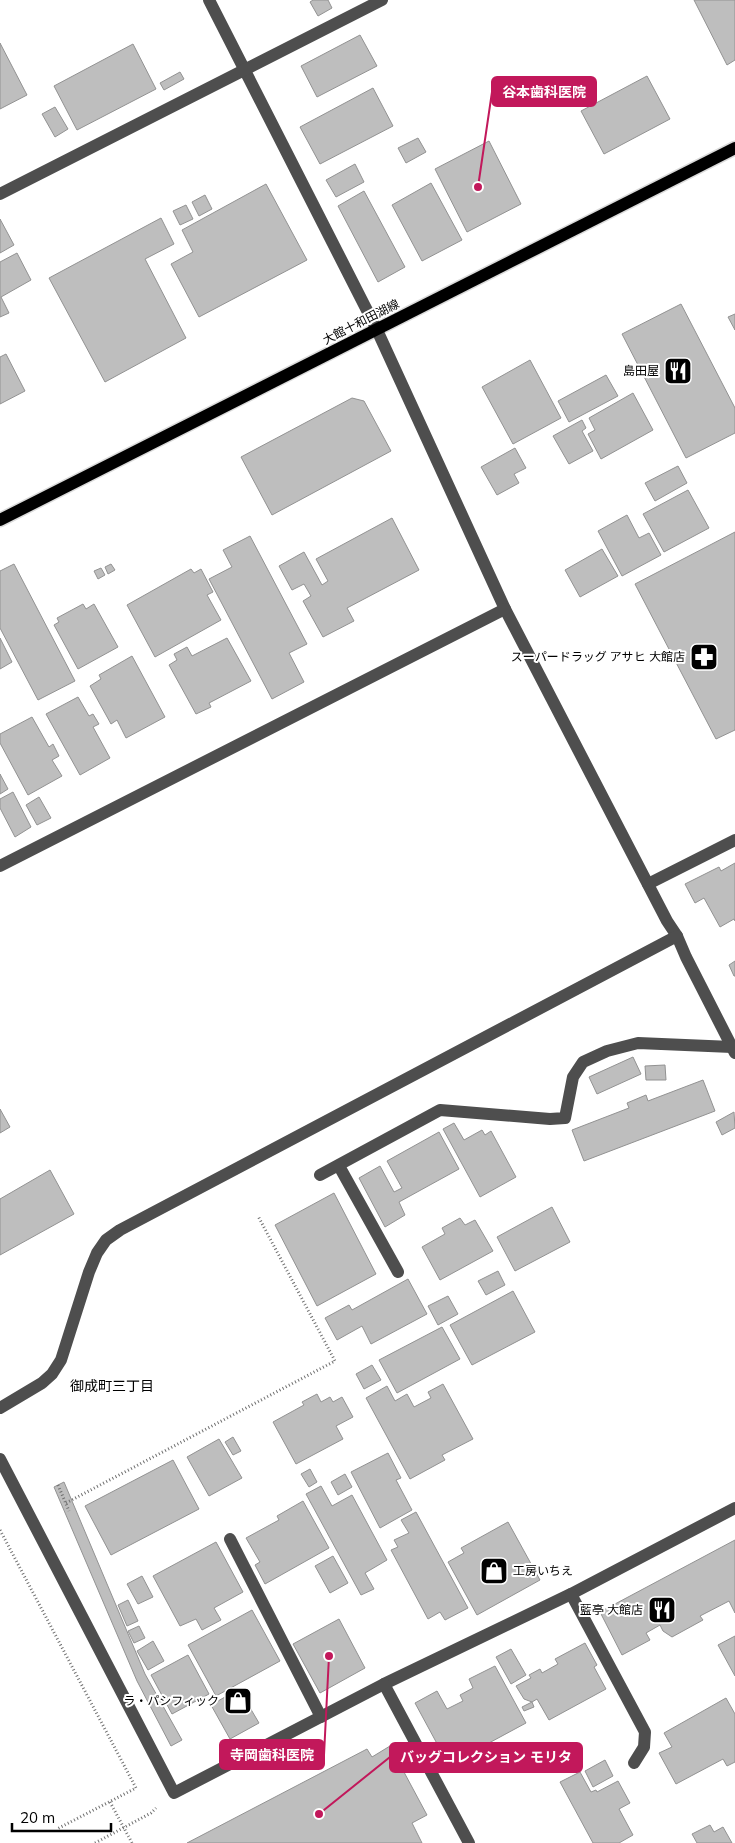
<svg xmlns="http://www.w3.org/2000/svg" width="735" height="1843" viewBox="0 0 735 1843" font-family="Mulish,'Noto Sans JP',sans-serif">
<rect width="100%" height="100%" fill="#fff"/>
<g fill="#bebebe" stroke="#929292">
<path d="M313,0H328L332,8L318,16L310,2Z"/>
<path d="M694,0H735V60L727,65Z"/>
<path d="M360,35L377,66L317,97L301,66Z"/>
<path d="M0,43L27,95L0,109Z"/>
<path d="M133,44L156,89L77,130L54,86Z"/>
<path d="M180,72L184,79L164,90L160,83Z"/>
<path d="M647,76L670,119L604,154L581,111Z"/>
<path d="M373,88L393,126L320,164L300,127Z"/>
<path d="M55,107L68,129L55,137L42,114Z"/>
<path d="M418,138L426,152L406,163L398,148Z"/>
<path d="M489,141L521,204L467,232L435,169Z"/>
<path d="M355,164L364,182L336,197L326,180Z"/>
<path d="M431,183L462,240L422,261L392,205Z"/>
<path d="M266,184L307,260L199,317L171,264L193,252L182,230Z"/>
<path d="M364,191L405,267L378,282L338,206Z"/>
<path d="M205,195L212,209L199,216L192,202Z"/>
<path d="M186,205L193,219L180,225L173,211Z"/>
<path d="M161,218L174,244L145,259L186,338L105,382L49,278Z"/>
<path d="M0,219L14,245L0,253Z"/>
<path d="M17,253L31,280L1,297L9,313L0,317V262Z"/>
<path d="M681,304L735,408V433L686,458L622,334Z"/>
<path d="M735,314V330L728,317Z"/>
<path d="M6,354L25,391L0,404V357Z"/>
<path d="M530,360L561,418L513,444L482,387Z"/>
<path d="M606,375L618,396L569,422L558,401Z"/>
<path d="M633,393L653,430L601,459L588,434L595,430L589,418Z"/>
<path d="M352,398L364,401L391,451L272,515L241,457Z"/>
<path d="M582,420L586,428L582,431L593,451L569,464L553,436Z"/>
<path d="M515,448L526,468L514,474L519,483L497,495L481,467Z"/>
<path d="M678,466L687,483L655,501L645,483Z"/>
<path d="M688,490L709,528L664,552L643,514Z"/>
<path d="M627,515L639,538L649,533L661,555L622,576L598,531Z"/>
<path d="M392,518L419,570L347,608L354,621L323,637L303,601L311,596L304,584L292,590L279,566L304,552L322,585L328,581L316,559Z"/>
<path d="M735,532V730L716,739L635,584Z"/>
<path d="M250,536L307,644L289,653L304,682L272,699L209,579L232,567L223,550Z"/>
<path d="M602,549L618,576L580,597L565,570Z"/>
<path d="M14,564L75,681L38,700L0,628V571Z"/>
<path d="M111,564L115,570L108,574L105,567Z"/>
<path d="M101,568L105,575L98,579L94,571Z"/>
<path d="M191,569L194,573L201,569L213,592L207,595L221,620L155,657L127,605Z"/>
<path d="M83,604L86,609L94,604L118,647L78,669L54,625L59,622L57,618Z"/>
<path d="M0,638L12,662L0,669Z"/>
<path d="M227,638L251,681L209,703L211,707L196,714L169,665L177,660L174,654L187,647L192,656Z"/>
<path d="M132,656L165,717L126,738L117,720L111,724L90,686L101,679L99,675Z"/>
<path d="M78,697L89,716L93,714L99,724L93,727L110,758L80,775L46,714Z"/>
<path d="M32,717L49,747L53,744L59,756L52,760L62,776L28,795L0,743V734Z"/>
<path d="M0,774L8,789L0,794Z"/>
<path d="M13,792L31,827L15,837L0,808V799Z"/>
<path d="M39,797L51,818L37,825L26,805Z"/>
<path d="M735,863V921L734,919L720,927L704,898L695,903L685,884L719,867L721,871Z"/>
<path d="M735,961V976H734L729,965Z"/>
<path d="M633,1057L641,1074L597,1094L589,1077Z"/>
<path d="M665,1065L666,1080H646L645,1066Z"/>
<path d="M703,1080L715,1111L584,1161L572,1130L629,1108L627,1103L646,1095L648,1101Z"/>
<path d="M0,1109L10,1127L0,1133Z"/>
<path d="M734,1112L735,1128L722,1135L716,1122Z"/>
<path d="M454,1123L464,1140L482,1130L485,1135L491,1131L516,1177L480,1197L443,1129Z"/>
<path d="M439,1132L459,1169L399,1202L405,1215L385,1227L359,1178L380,1166L394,1192L402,1188L387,1161Z"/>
<path d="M50,1170L74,1214L0,1255V1199Z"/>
<path d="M334,1193L376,1274L317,1306L275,1225Z"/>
<path d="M552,1207L570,1242L515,1271L497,1237Z"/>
<path d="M460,1218L465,1225L475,1220L493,1251L440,1280L422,1247L445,1234L442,1228Z"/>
<path d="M498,1271L505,1285L486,1295L478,1281Z"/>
<path d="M408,1279L427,1314L371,1344L362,1326L337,1340L325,1318L349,1305L352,1310Z"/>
<path d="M513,1291L535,1332L472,1365L450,1325Z"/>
<path d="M448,1296L458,1314L438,1325L428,1306Z"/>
<path d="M442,1327L460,1359L397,1393L379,1360Z"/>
<path d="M372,1365L381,1380L364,1389L356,1374Z"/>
<path d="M443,1384L473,1439L442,1455L445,1460L410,1479L366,1398L387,1386L395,1401L407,1394L414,1407L431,1398L428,1392Z"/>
<path d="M317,1394L321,1402L330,1397L333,1402L342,1397L353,1417L336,1426L343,1439L296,1464L273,1422L304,1405L302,1402Z"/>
<path d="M233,1437L241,1451L233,1455L225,1442Z"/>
<path d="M219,1439L242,1478L209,1496L187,1457Z"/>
<path d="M388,1453L401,1478L396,1480L412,1510L380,1528L351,1472Z"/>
<path d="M173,1460L199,1509L111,1555L85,1506Z"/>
<path d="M310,1469L317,1482L309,1487L301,1474Z"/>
<path d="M345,1474L352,1487L338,1495L331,1482Z"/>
<path d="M64,1482L145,1674L182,1740L171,1746L137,1681L54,1487Z"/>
<path d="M321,1486L332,1506L352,1495L387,1560L365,1573L374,1589L361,1595L306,1494Z"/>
<path d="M303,1501L329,1548L265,1584L255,1565L260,1562L246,1538L279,1520L277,1516Z"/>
<path d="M416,1512L468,1608L445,1620L440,1612L428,1619L391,1550L398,1547L394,1540L409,1533L401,1520Z"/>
<path d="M508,1522L540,1580L477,1615L448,1562L464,1553L461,1548Z"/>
<path d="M735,1540V1613L729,1601L700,1616L703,1620L672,1637L663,1631L660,1625L646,1633L650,1640L622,1655L600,1612Z"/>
<path d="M216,1542L243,1592L214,1608L221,1620L202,1630L196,1619L180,1626L153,1576Z"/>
<path d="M333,1556L348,1583L330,1593L315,1566Z"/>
<path d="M142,1576L153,1597L138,1604L127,1584Z"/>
<path d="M128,1600L138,1621L127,1626L118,1605Z"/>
<path d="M252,1610L280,1661L216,1696L188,1645Z"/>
<path d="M339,1619L365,1668L320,1693L293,1644Z"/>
<path d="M139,1626L145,1638L134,1643L128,1631Z"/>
<path d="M735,1636V1676L718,1645Z"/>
<path d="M153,1641L164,1661L148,1670L137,1651Z"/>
<path d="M585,1643L597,1665L594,1667L606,1689L549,1720L537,1699L532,1702L524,1699L516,1686L531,1678L529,1675L540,1669L542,1673L558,1664L555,1659Z"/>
<path d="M511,1649L526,1675L511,1684L496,1657Z"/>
<path d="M188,1655L209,1694L172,1714L151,1675Z"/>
<path d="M495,1666L526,1723L463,1757L455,1743L441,1751L415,1703L437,1691L447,1709L463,1701L460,1695L473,1688L469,1679Z"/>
<path d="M239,1689L259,1723L230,1739L211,1705Z"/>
<path d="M726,1698L735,1714V1762L727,1766L723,1759L676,1784L659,1753L672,1747L664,1733Z"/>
<path d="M532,1702L534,1707L524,1711L522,1707Z"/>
<path d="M390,1746L427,1815L412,1823L422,1843H187L367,1749L372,1757Z"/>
<path d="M605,1760L613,1776L593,1787L585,1771Z"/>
<path d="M580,1772L591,1792L596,1790L597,1792L618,1781L630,1803L619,1809L633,1835L619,1843H593L560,1782Z"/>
<path d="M710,1825L714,1832L723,1827L732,1843H697L692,1834Z"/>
</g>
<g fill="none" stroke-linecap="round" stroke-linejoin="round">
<defs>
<path id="major" d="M0,520L735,148"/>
</defs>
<use href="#major" stroke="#dbdbdb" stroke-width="15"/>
<g stroke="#707070" stroke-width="3" stroke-dasharray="1 2.5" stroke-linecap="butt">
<path d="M58,1485L69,1511"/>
<path d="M66,1503L335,1361L258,1216"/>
<path d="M0,1530L136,1788L57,1829"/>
<path d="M110,1802L132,1843"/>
<path d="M95,1843L151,1813L156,1808"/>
</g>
<g stroke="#4e4e4e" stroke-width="12">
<path d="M209,0L377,330L505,609L667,921L677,936L686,957L735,1053"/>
<path d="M0,194L382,0"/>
<path d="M0,866L505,609"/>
<path d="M648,884L735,840"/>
<path d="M339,1166L398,1272"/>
<path d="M320,1175L440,1110L550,1119L565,1118L573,1077L583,1062L607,1051L638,1043L732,1047"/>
<path d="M0,1408L42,1383L52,1374L61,1360L89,1272L97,1253L106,1240L120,1230L677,936"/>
<path d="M0,1459L174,1793L384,1684L571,1594L735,1508"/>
<path d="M230,1539L321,1717"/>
<path d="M571,1594L645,1732L644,1747L634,1763"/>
<path d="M384,1684L469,1843"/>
</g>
<use href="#major" stroke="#000" stroke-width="12"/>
</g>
<defs>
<symbol id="restaurant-square" viewBox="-11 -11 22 22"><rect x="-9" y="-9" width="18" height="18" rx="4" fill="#000" stroke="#fff"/><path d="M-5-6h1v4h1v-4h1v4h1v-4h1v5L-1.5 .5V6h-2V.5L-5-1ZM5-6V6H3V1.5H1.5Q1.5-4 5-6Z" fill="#fff"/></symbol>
<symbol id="pharmacy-square" viewBox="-11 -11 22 22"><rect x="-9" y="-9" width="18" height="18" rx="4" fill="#000" stroke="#fff"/><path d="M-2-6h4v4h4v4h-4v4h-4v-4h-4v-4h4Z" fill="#fff"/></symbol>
<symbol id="shop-square" viewBox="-11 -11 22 22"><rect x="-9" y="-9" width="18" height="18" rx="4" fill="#000" stroke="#fff"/><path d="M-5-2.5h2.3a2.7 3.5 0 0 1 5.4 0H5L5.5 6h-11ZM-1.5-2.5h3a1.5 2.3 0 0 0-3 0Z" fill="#fff"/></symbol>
</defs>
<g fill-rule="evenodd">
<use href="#restaurant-square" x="662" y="355" width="32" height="32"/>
<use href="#pharmacy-square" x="688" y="641" width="32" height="32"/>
<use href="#shop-square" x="478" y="1555" width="32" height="32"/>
<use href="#restaurant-square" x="646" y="1594" width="32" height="32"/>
<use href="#shop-square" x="222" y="1685" width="32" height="32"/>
</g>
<g text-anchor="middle" stroke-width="4" stroke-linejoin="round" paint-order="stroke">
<g font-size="12" fill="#000" stroke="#fff">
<text transform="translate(361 322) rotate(-27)" y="4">大館十和田湖線</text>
</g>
<g font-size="12" fill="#000" stroke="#fff" text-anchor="end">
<text x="659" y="375">島田屋</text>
<text x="685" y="661">スーパードラッグ アサヒ 大館店</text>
<text x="513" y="1575" text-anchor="start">工房いちえ</text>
<text x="643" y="1614">藍亭 大館店</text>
<text x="219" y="1705">ラ・パシフィック</text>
</g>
<g font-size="14" fill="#000" stroke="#fff">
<text x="112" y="1391">御成町三丁目</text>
</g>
</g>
<path fill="none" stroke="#c2185b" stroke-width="2" d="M478 187L492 92M329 1656L324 1755M319 1814L390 1757"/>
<g fill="#c2185b" stroke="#fff" stroke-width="2">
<circle cx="478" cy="187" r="5"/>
<circle cx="329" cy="1656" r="5"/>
<circle cx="319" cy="1814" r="5"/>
</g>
<g fill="#c2185b" stroke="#c2185b" stroke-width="2">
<rect x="492" y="77" width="104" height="29" rx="5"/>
<rect x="220" y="1740" width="104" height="29" rx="5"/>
<rect x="390" y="1743" width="192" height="29" rx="5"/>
</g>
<g font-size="14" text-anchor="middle" font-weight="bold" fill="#fff">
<text x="544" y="97">谷本歯科医院</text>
<text x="272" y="1760">寺岡歯科医院</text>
<text x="486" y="1762">バッグコレクション モリタ</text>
</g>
<path d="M12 1823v8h99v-8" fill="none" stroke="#000000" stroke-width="2.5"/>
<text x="20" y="1823" font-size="15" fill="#000000" stroke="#ffffff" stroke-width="4" paint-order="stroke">20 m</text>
</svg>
